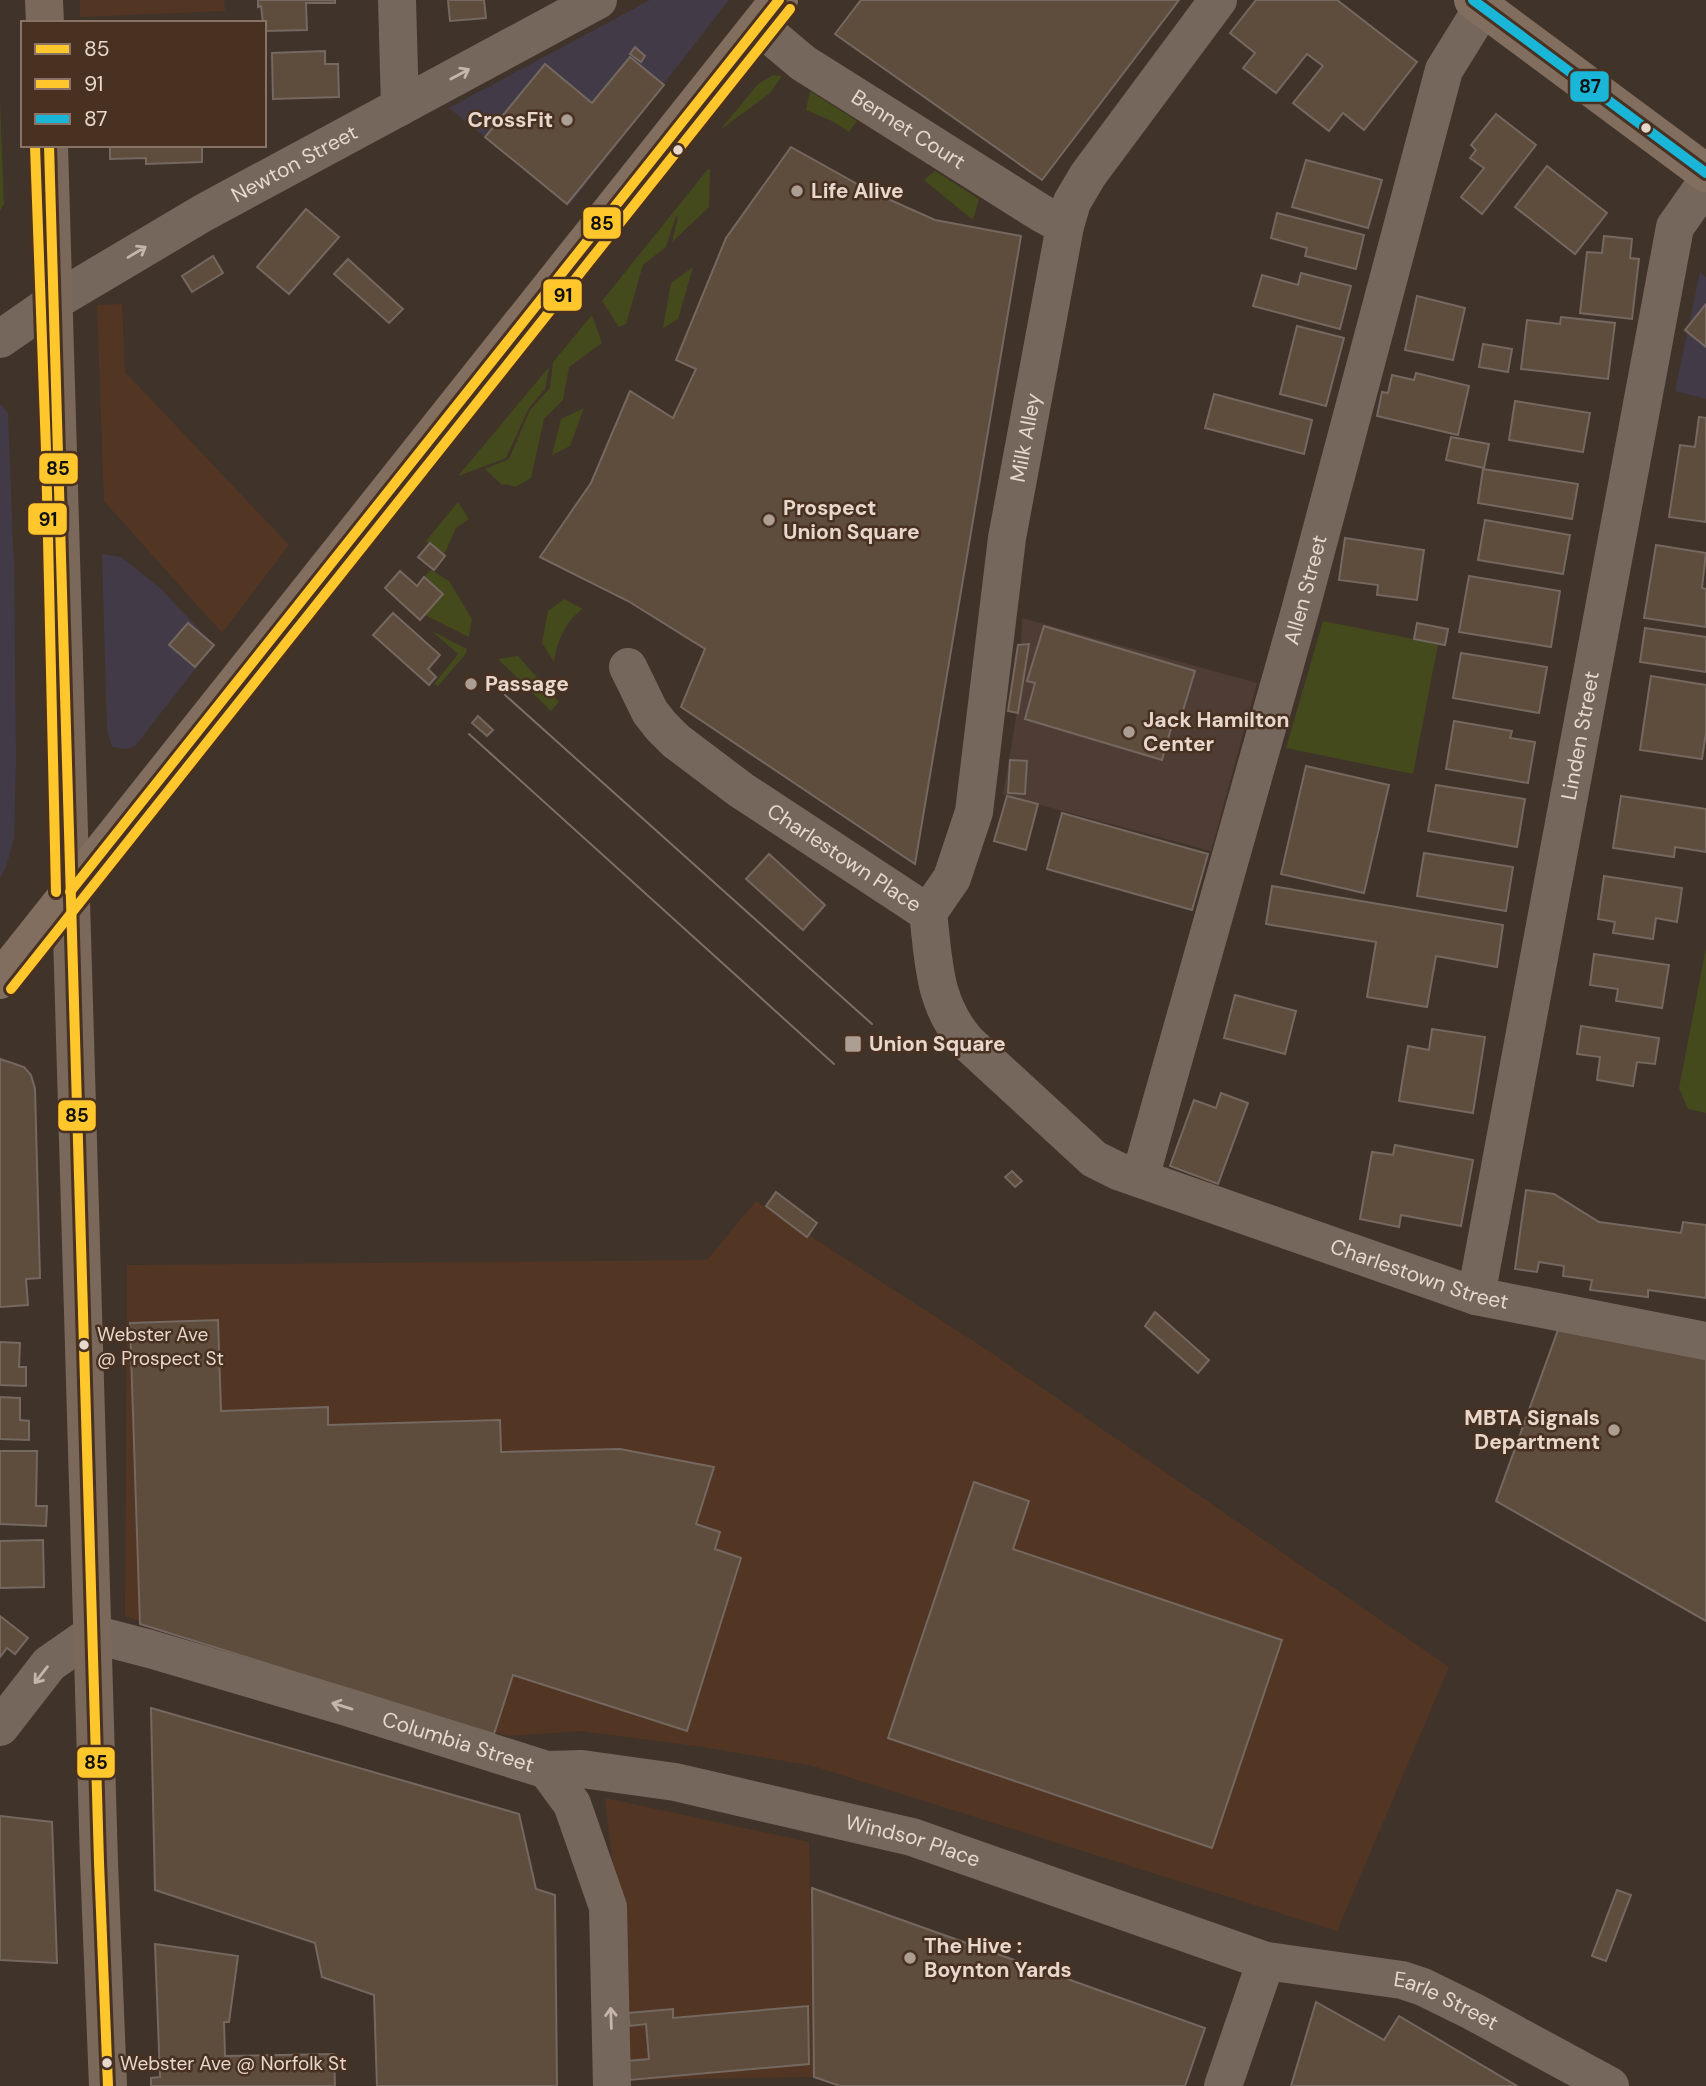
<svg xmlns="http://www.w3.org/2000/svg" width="1706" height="2086" viewBox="0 0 1706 2086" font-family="'DM Sans',sans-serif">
<rect width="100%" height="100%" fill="#40332a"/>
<g fill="#423b47">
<path d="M650,0H729L569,205L449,108Z"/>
<path d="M1700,272L1706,277V399L1675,391Z"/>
<path d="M0,404L8,413L14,568L16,760L14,838L6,867L0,878Z"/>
<path d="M102,554L121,557L160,588L214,645L135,746L125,749L112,747L107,730Z"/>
</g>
<g fill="#523623">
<path d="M80,0H224L225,11L80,17Z"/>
<path d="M122,304L125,372L289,545L222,633L104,501L97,305Z"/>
<path d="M756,1201L987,1350L1449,1667L1337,1931L813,1766L703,1747L581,1731L508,1736L125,1616L127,1265L707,1260Z"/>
<path d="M605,1798L809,1842L814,2077L629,2080L628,2000Z"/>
</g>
<path fill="#4f3c35" d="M1022,618L1257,683L1211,851L1003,795L1018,706Z"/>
<g fill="#444a1c">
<path d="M773,75L782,76L770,93L720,130L758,84Z"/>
<path d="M810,91L857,121L849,132L832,121L806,110Z"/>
<path d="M0,102L4,204L0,211Z"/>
<path d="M708,169L710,170L709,207L672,242L678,217L676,216L666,247L643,265L626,324L619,327L602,301Z"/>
<path d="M935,171L979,199L973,220L924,180Z"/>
<path d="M693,267L678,319L663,328L671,283Z"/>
<path d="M592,315L602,343L569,367L563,400L544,419L531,478L515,487L506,484L502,485L485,469L509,459L530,410L550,388L553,362Z"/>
<path d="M549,367L545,389L529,408L506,458L458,476Z"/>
<path d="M584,408L570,446L552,455L561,419Z"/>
<path d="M458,502L469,519L456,528L444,555L426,541Z"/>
<path d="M431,570L449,581L472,619L469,637L425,615L443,594L424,577Z"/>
<path d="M564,599L583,609C565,621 557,642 554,662L542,643L548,611Z"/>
<path d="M1323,621L1438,644L1413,774L1286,748Z"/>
<path d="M432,631L467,649L465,655L438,686L434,684L458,654Z"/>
<path d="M518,656L559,702L551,711L498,659Z"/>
<path d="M1706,948V1113L1688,1109L1679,1088Z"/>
</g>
<g fill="#5e4c3d" stroke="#746860" stroke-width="2">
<path d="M258,0H335V3H306L307,30L264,31L261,6L258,7Z"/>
<path d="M448,0H484L486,18L450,21Z"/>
<path d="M861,0H1179L1042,180L835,34Z"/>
<path d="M1256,0H1337L1417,62L1364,130L1343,113L1329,131L1293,103L1323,66L1307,54L1276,93L1243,68L1255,53L1230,33Z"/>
<path d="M635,47L645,56L641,62L630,54Z"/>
<path d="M325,51V64H338L339,97L273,99L272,53Z"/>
<path d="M630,57L664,85L567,204L485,137L545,64L592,103Z"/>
<path d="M1496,114L1536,145L1482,214L1461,197L1484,168L1470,158L1476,150L1471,145Z"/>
<path d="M110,145H202V162L146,164V158L110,159Z"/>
<path d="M791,147L868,190L935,220L1021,236L915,864L681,707L705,649L628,601L540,557L591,483L630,391L673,418L696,369L676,360L726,238Z"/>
<path d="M1306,160L1382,180L1368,228L1292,207Z"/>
<path d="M1547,166L1607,213L1575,254L1515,207Z"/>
<path d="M306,209L339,237L289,294L257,267Z"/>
<path d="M1277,213L1364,235L1356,269L1305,256L1307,248L1271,238Z"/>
<path d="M1604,236L1632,239L1630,258L1639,259L1632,319L1580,313L1587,252L1602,253Z"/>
<path d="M213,256L223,273L192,292L182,276Z"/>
<path d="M348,259L403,309L389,323L334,274Z"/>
<path d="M1301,273L1351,286L1340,329L1253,306L1262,275L1298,285Z"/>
<path d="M1417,296L1465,308L1453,360L1405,350Z"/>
<path d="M1706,304V347L1685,330Z"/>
<path d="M1561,317L1615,323L1608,379L1521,369L1527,320L1560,324Z"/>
<path d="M1297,326L1344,338L1326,406L1280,394Z"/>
<path d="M1483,344L1512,349L1508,372L1479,367Z"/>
<path d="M1416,373L1469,386L1458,435L1377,416L1382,392L1388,393L1392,375L1414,380Z"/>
<path d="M1214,394L1312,420L1304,454L1205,428Z"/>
<path d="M1515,401L1590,413L1583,452L1509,440Z"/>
<path d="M1699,417L1706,418V522L1669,517L1680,445L1695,447Z"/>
<path d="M1451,437L1489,444L1484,468L1446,460Z"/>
<path d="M1483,469L1578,484L1572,519L1478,503Z"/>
<path d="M1485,520L1570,535L1563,574L1478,560Z"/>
<path d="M1345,538L1424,550L1417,600L1377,595L1378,585L1339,580Z"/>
<path d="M430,543L445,556L434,570L418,557Z"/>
<path d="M1656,545L1706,553L1702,588L1706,589V627L1644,618Z"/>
<path d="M400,571L417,586L424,577L443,594L420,620L385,588Z"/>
<path d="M1469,576L1560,591L1551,647L1459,632Z"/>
<path d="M393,613L440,655L428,669L436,677L429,685L373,635Z"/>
<path d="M188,623L214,645L195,667L169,645Z"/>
<path d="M1417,623L1448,629L1445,645L1414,639Z"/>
<path d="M1044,626L1195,671L1178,727L1172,725L1162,760L1025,719L1035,683L1027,681Z"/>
<path d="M1645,628L1706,637V672L1640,662Z"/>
<path d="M1029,644L1018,713L1008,711L1018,645Z"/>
<path d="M1461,653L1547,667L1539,713L1453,698Z"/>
<path d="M1651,676L1706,685V732L1702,759L1640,750Z"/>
<path d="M478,716L493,730L487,736L472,723Z"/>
<path d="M1454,721L1512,731L1510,738L1535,742L1528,783L1446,769Z"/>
<path d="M1010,760L1027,761L1025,794L1008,793Z"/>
<path d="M1306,766L1389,785L1364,893L1281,874Z"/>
<path d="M1436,785L1525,799L1517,847L1428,831Z"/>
<path d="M1007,796L1038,804L1026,850L994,841Z"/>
<path d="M1621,796L1706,809V852L1675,847L1674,857L1613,848Z"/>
<path d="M1062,813L1208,854L1192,910L1047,869Z"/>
<path d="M1424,853L1513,867L1506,911L1417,896Z"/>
<path d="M769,854L825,905L803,930L746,879Z"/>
<path d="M1604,876L1682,888L1677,922L1656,918L1653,939L1613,933L1615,922L1598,919Z"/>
<path d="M1272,886L1503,925L1497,967L1436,956L1427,1007L1367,997L1376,942L1266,924Z"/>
<path d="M1594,954L1669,965L1662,1008L1616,1001L1618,989L1590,985Z"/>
<path d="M1235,995L1296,1011L1285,1054L1224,1038Z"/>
<path d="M1581,1026L1659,1038L1655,1064L1637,1062L1633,1086L1597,1080L1600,1057L1577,1054Z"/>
<path d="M1432,1029L1485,1037L1473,1113L1399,1101L1408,1046L1429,1050Z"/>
<path d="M0,1059L24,1067L31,1075L35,1089L40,1278L26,1279L28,1305L0,1307Z"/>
<path d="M1221,1093L1248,1103L1218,1184L1170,1166L1194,1100L1216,1108Z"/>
<path d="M1395,1145L1473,1160L1461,1226L1401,1215L1399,1227L1360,1219L1372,1152L1393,1155Z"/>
<path d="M1012,1171L1022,1181L1015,1187L1005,1177Z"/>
<path d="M1526,1190L1554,1194L1599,1222L1681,1233L1683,1222L1706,1225V1298L1648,1290V1297L1590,1290L1592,1280L1563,1276L1564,1266L1539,1262L1537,1272L1515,1269Z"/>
<path d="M776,1192L817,1223L807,1237L766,1206Z"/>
<path d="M1155,1312L1209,1360L1198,1373L1145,1326Z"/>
<path d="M218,1320L221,1411L328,1407V1425L500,1420L501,1452L620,1449L714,1467L696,1524L720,1532L715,1549L741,1558L687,1731L513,1675L494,1734L140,1624L130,1323Z"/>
<path d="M1558,1330L1706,1359V1621L1496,1501Z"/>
<path d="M0,1342L20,1343L19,1367H26V1386L0,1385Z"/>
<path d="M0,1397L20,1398V1420L29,1421V1440L0,1439Z"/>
<path d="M0,1451H37L36,1506H47L46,1526L0,1524Z"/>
<path d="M974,1482L1029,1501L1013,1549L1282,1640L1212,1848L888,1738Z"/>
<path d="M43,1540L44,1587L0,1588V1541Z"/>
<path d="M0,1616L28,1638L15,1654L7,1648L0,1657Z"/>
<path d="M151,1708L519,1814L536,1889L555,1895L557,2086H377L374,1995L322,1977L315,1943L155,1890Z"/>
<path d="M0,1816L52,1822L57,1963L0,1960Z"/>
<path d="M812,1888L1205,2028L1185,2086H840L814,2077Z"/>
<path d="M1617,1890L1631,1895L1606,1961L1592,1956Z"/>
<path d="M155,1944L238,1956L229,2022H224L225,2056L334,2054L335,2086H151V2078L160,2077Z"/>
<path d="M1316,2002L1384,2040L1399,2016L1517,2086H1291Z"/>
<path d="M808,2006L809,2064L629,2080L627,2061L649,2059L646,2024L630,2026L628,2013L673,2009V2018Z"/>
</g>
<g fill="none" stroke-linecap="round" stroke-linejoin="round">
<g stroke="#76675c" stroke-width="38">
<path d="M397,0L400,107"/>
<path id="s1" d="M759,26L803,63L1041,213L1065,226"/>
<path id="s2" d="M55,301L203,213L598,0"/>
<path id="s3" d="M628,667L650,712L661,726L676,741L741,790L928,913C934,962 933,1003 967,1042L1094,1159L1118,1171L1476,1296L1706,1341"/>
<path id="s4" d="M928,913L952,878L974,812L1007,538L1065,226L1072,202L1088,175L1218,0"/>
<path id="s5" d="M1140,1178L1300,611L1444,70L1483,7"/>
<path id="s6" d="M1476,1296L1675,227L1706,183"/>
<path id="s7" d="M0,1727L49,1664L92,1634L150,1649L347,1707L547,1770L572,1804L608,1907L612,2086"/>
<path id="s8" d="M547,1770L582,1769L675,1782L912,1837L1266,1961L1402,1980L1423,1987L1472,2011L1610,2086"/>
<path d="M1223,2086L1266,1961"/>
</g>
<path stroke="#76675c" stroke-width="38" d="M0,339L55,301"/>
<g stroke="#7a685a" stroke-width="38">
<path d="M44,0L45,23"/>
<path d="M49,145L99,1862L108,2086"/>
</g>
<g stroke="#826e5f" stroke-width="38">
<path d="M1473,0L1706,173"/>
<path d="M0,980L779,0"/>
</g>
<g stroke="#7c6f66" stroke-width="2">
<path d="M505,695L872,1024"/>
<path d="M469,734L834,1064"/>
</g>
<defs>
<g id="bus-1">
<path d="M49,145L99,1862L108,2086"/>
<path d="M70,892L779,0"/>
</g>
<g id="bus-2">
<path d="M35,146L46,450L56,892"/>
<path d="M11,989L790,9"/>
</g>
<path id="bus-3" d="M1473,0L1706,173"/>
</defs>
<use href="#bus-1" stroke="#493121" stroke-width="16"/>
<use href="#bus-2" stroke="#493121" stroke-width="16"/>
<use href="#bus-3" stroke="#493121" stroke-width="16"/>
<use href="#bus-1" stroke="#ffc72c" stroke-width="10"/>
<use href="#bus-2" stroke="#ffc72c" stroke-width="10"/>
<use href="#bus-3" stroke="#1ab6d8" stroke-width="10"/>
</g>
<defs><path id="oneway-shaft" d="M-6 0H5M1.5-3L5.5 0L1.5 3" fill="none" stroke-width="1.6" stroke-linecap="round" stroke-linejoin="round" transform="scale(1.75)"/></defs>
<g stroke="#c5b5ab">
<use href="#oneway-shaft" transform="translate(460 74) rotate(-28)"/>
<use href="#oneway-shaft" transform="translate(137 252) rotate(-31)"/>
<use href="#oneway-shaft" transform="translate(41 1675) rotate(128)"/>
<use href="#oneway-shaft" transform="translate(342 1706) rotate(-163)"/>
<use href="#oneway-shaft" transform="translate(611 2018) rotate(-92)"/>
</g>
<g fill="#ad9e94" stroke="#493121" stroke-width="2.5">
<circle cx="567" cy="120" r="7"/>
<circle cx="797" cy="191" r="7"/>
<circle cx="769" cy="520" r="7"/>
<circle cx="471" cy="684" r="7"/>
<circle cx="1129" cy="732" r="7"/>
<rect x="844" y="1035" width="18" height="18" rx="3.5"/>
<circle cx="1614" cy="1430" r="7"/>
<circle cx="910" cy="1958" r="7"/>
</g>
<g fill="#e7d7cd" stroke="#493121" stroke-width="2.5">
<circle cx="1646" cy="128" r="6"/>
<circle cx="678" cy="150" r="6"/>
<circle cx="84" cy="1345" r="6"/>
<circle cx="107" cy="2063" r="6"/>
</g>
<g text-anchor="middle" stroke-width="5" stroke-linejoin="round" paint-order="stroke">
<g font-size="19" fill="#e7d7cd" stroke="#493121" text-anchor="start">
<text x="97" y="1341">Webster Ave<tspan x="97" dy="24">@ Prospect St</tspan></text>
<text x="120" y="2070">Webster Ave @ Norfolk St</text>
</g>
<g font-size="21" font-weight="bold" fill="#e7d7cd" stroke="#493121" text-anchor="start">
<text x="553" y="127" text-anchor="end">CrossFit</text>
<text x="811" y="198">Life Alive</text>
<text x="783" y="515">Prospect<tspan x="783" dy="24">Union Square</tspan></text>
<text x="485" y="691">Passage</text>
<text x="1143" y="727">Jack Hamilton<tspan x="1143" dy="24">Center</tspan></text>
<text x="869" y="1051">Union Square</text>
<text x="1600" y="1425" text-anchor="end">MBTA Signals<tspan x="1600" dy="24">Department</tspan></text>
<text x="924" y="1953">The Hive :<tspan x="924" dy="24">Boynton Yards</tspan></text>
</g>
<g font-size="21" fill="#e7d7cd" stroke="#493121">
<text dy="7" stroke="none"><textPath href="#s1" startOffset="182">Bennet Court</textPath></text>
<text dy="7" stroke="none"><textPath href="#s2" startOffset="276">Newton Street</textPath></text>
<text dy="7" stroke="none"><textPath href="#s4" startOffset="490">Milk Alley</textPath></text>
<text dy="7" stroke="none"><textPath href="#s5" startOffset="611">Allen Street</textPath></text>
<text dy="7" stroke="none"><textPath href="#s6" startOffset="570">Linden Street</textPath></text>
<text dy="7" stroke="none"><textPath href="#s3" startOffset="294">Charlestown Place</textPath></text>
<text dy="7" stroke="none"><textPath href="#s3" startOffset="1050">Charlestown Street</textPath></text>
<text dy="7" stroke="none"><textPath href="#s7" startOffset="514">Columbia Street</textPath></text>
<text dy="7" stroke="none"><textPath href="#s8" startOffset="374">Windsor Place</textPath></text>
<text dy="7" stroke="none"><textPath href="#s8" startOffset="933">Earle Street</textPath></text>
</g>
</g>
<g stroke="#493121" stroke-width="2.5">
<rect x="1569" y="70" width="41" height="33" rx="7" fill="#1ab6d8"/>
<rect x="582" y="206" width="40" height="34" rx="7" fill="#ffc72c"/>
<rect x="542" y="278" width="41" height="34" rx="7" fill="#ffc72c"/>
<rect x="38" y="452" width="41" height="33" rx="7" fill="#ffc72c"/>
<rect x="27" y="502" width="41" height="34" rx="7" fill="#ffc72c"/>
<rect x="57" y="1099" width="40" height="33" rx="7" fill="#ffc72c"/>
<rect x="76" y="1746" width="40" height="33" rx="7" fill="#ffc72c"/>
</g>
<g font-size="19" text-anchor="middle" font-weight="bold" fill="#111">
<text x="1590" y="93">87</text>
<text x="602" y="230">85</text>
<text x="563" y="302">91</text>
<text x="58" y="475">85</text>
<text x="48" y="526">91</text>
<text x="77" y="1122">85</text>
<text x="96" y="1769">85</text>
</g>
<rect x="21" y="21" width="245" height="126" fill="#493121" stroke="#887366" stroke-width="2"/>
<rect x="35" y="44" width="35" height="10" fill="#ffc72c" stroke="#887366" stroke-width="2"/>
<text x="84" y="56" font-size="21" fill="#e7d7cd">85</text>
<rect x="35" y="79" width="35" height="10" fill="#ffc72c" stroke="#887366" stroke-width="2"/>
<text x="84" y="91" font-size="21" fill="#e7d7cd">91</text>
<rect x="35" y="114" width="35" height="10" fill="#1ab6d8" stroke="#887366" stroke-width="2"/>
<text x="84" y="126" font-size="21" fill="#e7d7cd">87</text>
</svg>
